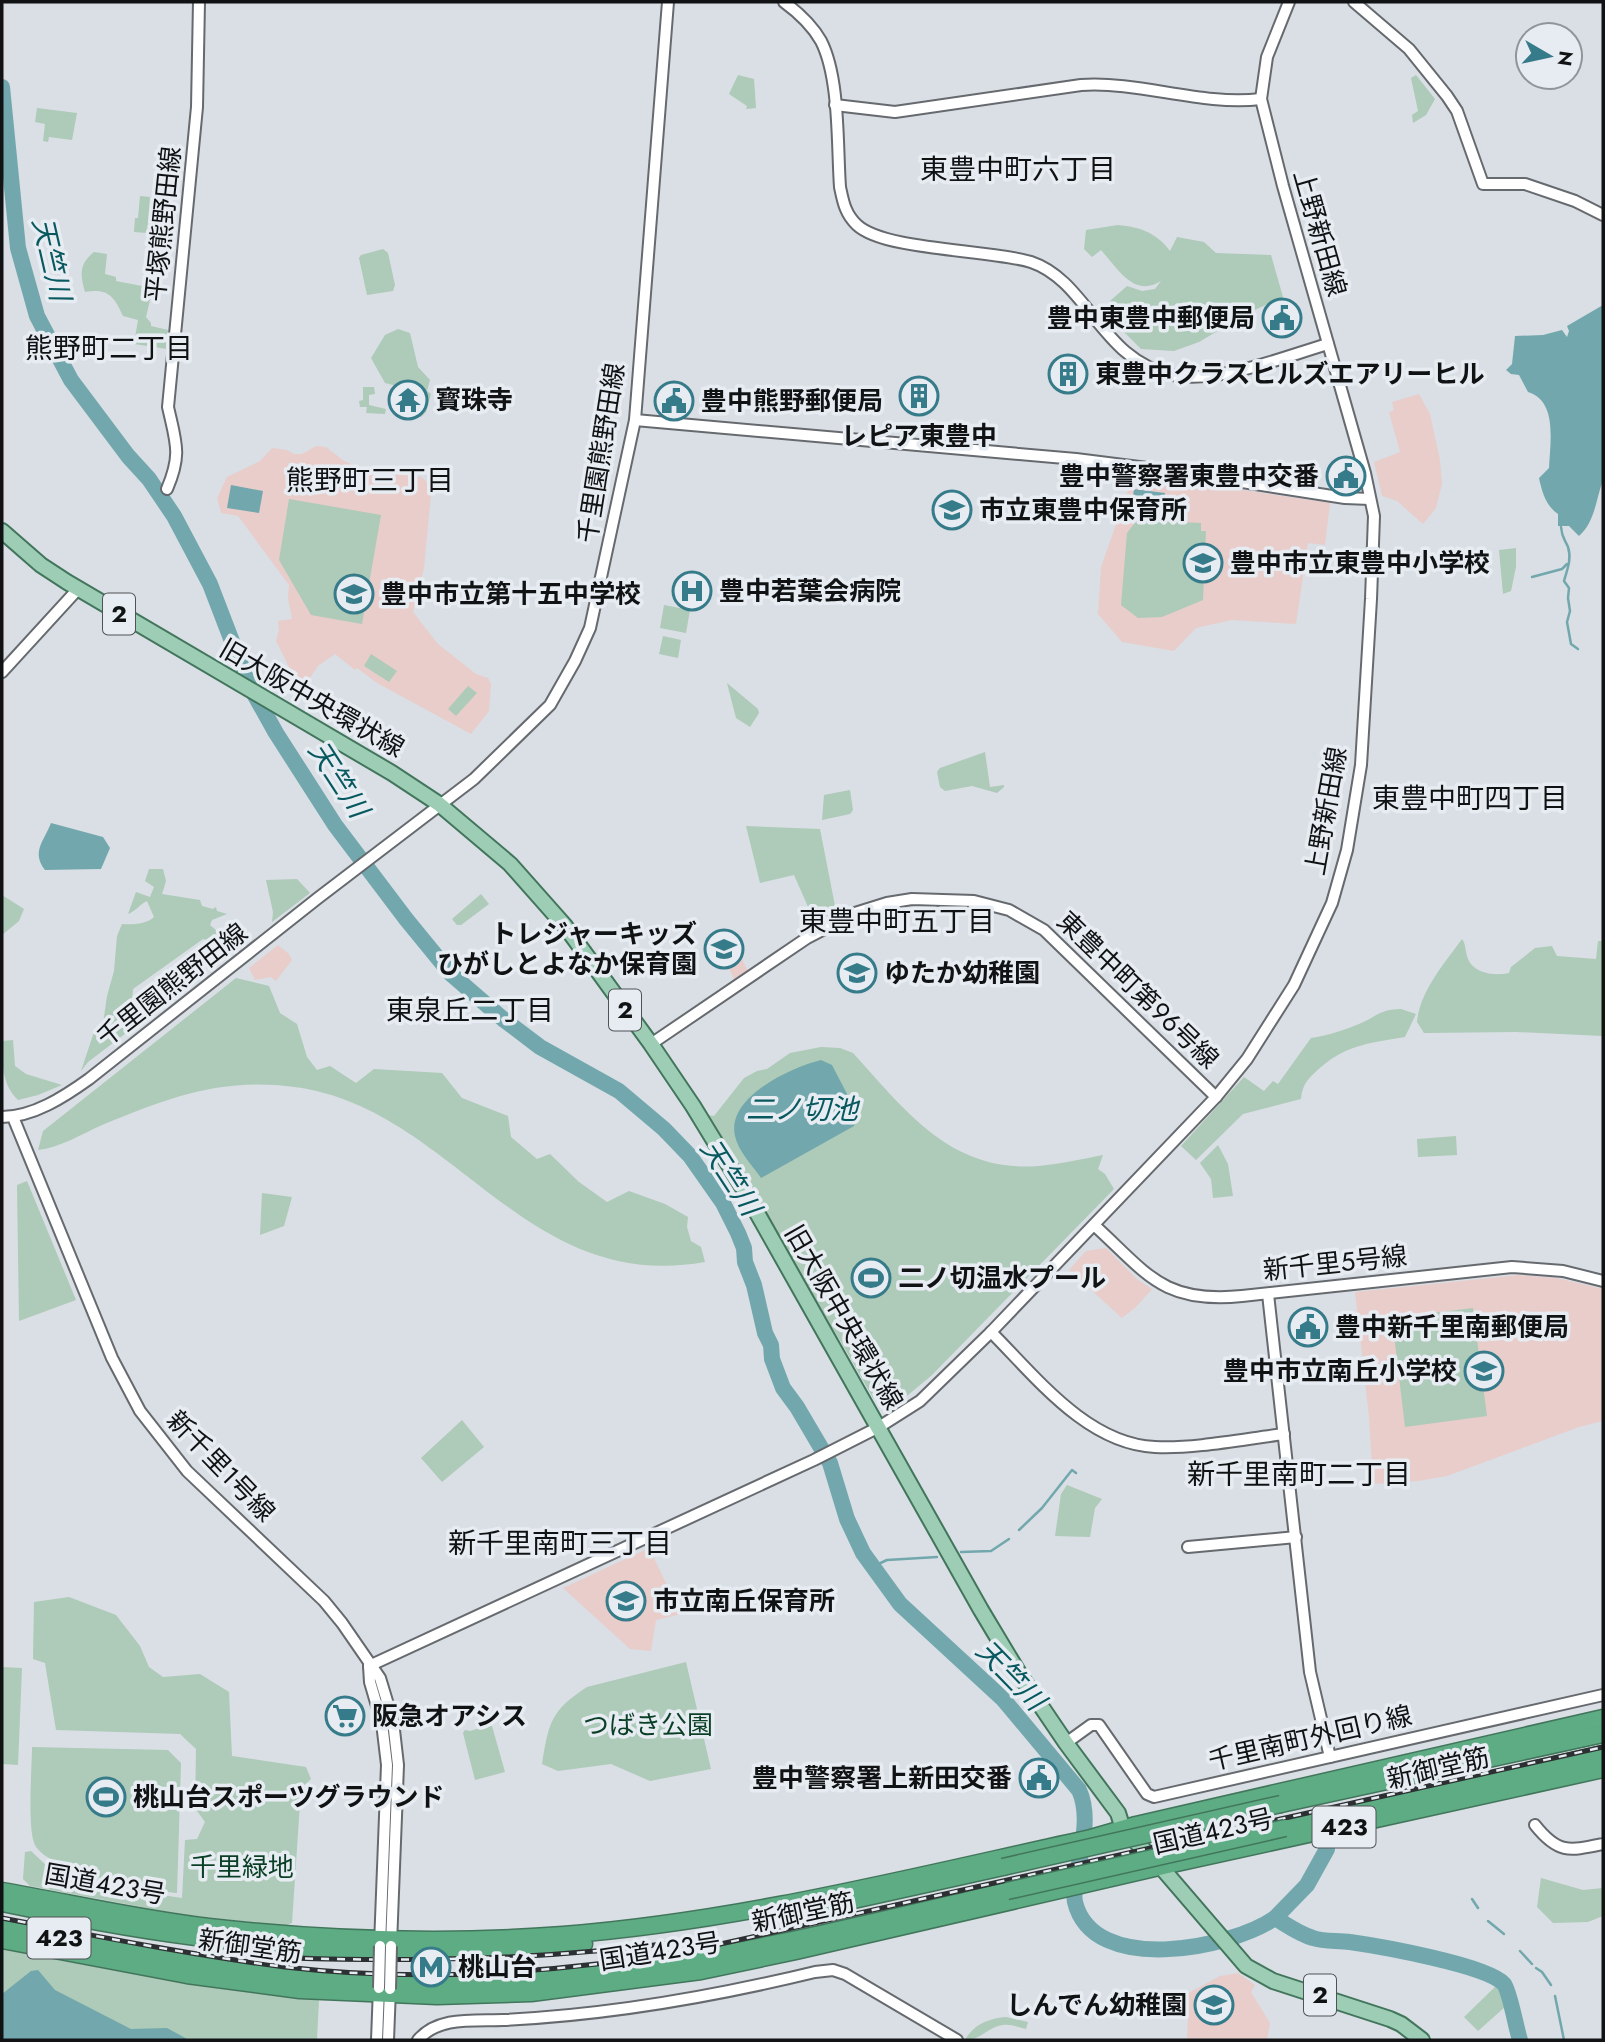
<svg xmlns="http://www.w3.org/2000/svg" width="1605" height="2042" viewBox="0 0 1605 2042" font-family="Jost,'Noto Sans JP',sans-serif">
<rect width="100%" height="100%" fill="#d9dfe4"/>
<g fill="#e8cdcb">
<path d="M1419,394L1430,414L1440,460L1442,484L1436,508L1423,524L1397,501L1382,496L1374,462L1400,452L1389,412L1394,410L1392,402Z"/>
<path d="M316,446L326,447L344,461L368,471L421,477L426,481L431,494L424,568L413,612L438,644L476,674L488,678L491,684L489,711L471,734L377,683L357,668L355,670L335,654L318,666L303,688L299,687L276,641L279,630L278,621L292,619L288,598L289,585L238,516L221,513L217,498L227,477L260,461L272,448L287,450L294,454H302Z"/>
<path d="M1136,474L1330,503L1325,545L1308,543L1296,624L1232,620L1196,628L1174,651L1122,642L1098,614L1101,567L1129,488Z"/>
<path d="M729,930L748,972L735,981L724,958L715,961L707,941Z"/>
<path d="M278,945L289,954L292,960L276,981L271,977L255,980L249,968Z"/>
<path d="M1106,1248L1138,1280L1152,1289L1136,1307L1122,1318L1069,1270L1086,1251Z"/>
<path d="M1519,1275L1557,1278L1603,1289V1421L1579,1427L1447,1476L1418,1481L1373,1484L1369,1417L1355,1292Z"/>
<path d="M649,1548L681,1614L656,1620L651,1651L630,1649L563,1588Z"/>
<path d="M1238,1973L1255,1985L1251,1992L1270,2023L1267,2040H1187L1188,2018L1168,2012L1170,2003L1220,1976Z"/>
</g>
<g fill="#aecab8">
<path d="M738,75L754,79L756,108L746,109L747,106L729,94Z"/>
<path d="M1416,75L1435,99L1426,115L1413,123L1412,115L1418,111L1411,78Z"/>
<path d="M37,108L77,113L72,140L49,137L48,142L43,141L45,124L35,122Z"/>
<path d="M140,196L150,197L147,233L134,232L135,218H138Z"/>
<path d="M1118,225C1140,227 1157,233 1170,251L1177,237L1204,242L1216,253L1271,255L1283,297L1246,314L1199,342L1174,351L1141,349L1101,309L1127,286L1142,291L1155,289L1161,281C1134,298 1118,269 1101,250L1092,257L1084,249L1086,230Z"/>
<path d="M383,249L388,253L395,285L393,291L367,295L359,258L361,255Z"/>
<path d="M94,252L107,254L105,274L116,277V281L142,286L141,293L151,296L146,317L151,323V326L168,330L167,349L134,344L138,320L123,316C114,296 108,288 85,292C80,275 79,264 94,252Z"/>
<path d="M398,329L410,333L418,367L430,380L427,391L431,394L426,412L421,417L412,415L417,391L385,383L371,358L385,335Z"/>
<path d="M363,387H374L375,394L369,395V405L386,409L385,414L366,413L367,407H360L359,401L363,400Z"/>
<path d="M289,499L381,515L362,624L311,615L279,560Z"/>
<path d="M1137,520L1201,523V531H1206L1203,600L1162,617L1138,618L1121,605L1127,533Z"/>
<path d="M1516,548V567L1511,591L1503,594L1499,550Z"/>
<path d="M664,605L690,610L686,633L660,628Z"/>
<path d="M663,636L681,640L678,658L659,654Z"/>
<path d="M371,654L397,671L389,682L364,666Z"/>
<path d="M727,683L758,709L759,713L750,727L736,718Z"/>
<path d="M468,686L477,693L456,716L448,709Z"/>
<path d="M985,752L990,787L1004,785V787L997,793L972,786L945,791L940,787L937,772L940,768Z"/>
<path d="M850,790L853,810L850,814L822,820L824,795Z"/>
<path d="M746,826L820,829L837,916L817,927L794,875L760,883Z"/>
<path d="M149,869H163L166,881L162,894L200,900L202,906L213,909L216,907L217,911L227,914L212,920L210,925L218,932L230,935L229,945L203,939L133,989L130,1030L88,1062L81,1071L95,1029L100,1045L107,996L114,971L117,936L122,924C132,925 147,924 154,917L147,901C139,905 136,911 128,914L136,892L150,897L154,887L145,881Z"/>
<path d="M297,879L310,893L272,922L273,912L266,880Z"/>
<path d="M481,894L489,904L461,925H457L452,919Z"/>
<path d="M2,895L24,909L19,921L2,935Z"/>
<path d="M1462,939C1466,944 1465,951 1468,959C1474,974 1495,976 1509,973L1511,967L1535,948L1552,946L1557,956L1596,959L1598,941H1603V1036L1516,1032L1424,1033L1417,1022C1420,991 1444,964 1462,939Z"/>
<path d="M236,978L269,986L280,1013L297,1024L307,1057L317,1070L330,1066L356,1083L374,1069L442,1073L462,1098L508,1116L511,1137L537,1159L550,1154L579,1182L607,1202L629,1191L665,1204L688,1217L687,1227L691,1241L701,1247L705,1262C526,1294 456,1114 302,1088C224,1076 173,1096 102,1125C82,1134 59,1148 38,1150L43,1131Z"/>
<path d="M1401,1009L1416,1014L1405,1037C1371,1043 1348,1044 1321,1067C1310,1077 1302,1083 1301,1099L1243,1114L1196,1160L1181,1146L1244,1077L1264,1091L1273,1081L1278,1084L1311,1038C1327,1036 1344,1030 1359,1024C1376,1017 1380,1009 1401,1009Z"/>
<path d="M13,1040L15,1066L26,1074L62,1085L38,1095L18,1100C2,1085 2,1062 2,1041Z"/>
<path d="M821,1047L840,1048L853,1053C906,1111 951,1173 1039,1166C1060,1164 1082,1159 1103,1155L1098,1169L1105,1174L1114,1189L932,1375L895,1406L873,1398L841,1342L808,1292L738,1163L707,1115L714,1116L744,1078L757,1071L767,1069L790,1053Z"/>
<path d="M1456,1136L1457,1155L1418,1157L1417,1139Z"/>
<path d="M1218,1145L1228,1164L1233,1196L1213,1198L1211,1179L1200,1163Z"/>
<path d="M27,1181L76,1300L19,1321L17,1185Z"/>
<path d="M262,1193L292,1197L284,1226L260,1235Z"/>
<path d="M1473,1308L1487,1416L1405,1427L1392,1318Z"/>
<path d="M462,1420L484,1447L442,1482L421,1458Z"/>
<path d="M1067,1485L1102,1499L1095,1508L1090,1537L1055,1536L1061,1494Z"/>
<path d="M69,1597L116,1615L140,1646L149,1667L163,1677L200,1674L229,1692L232,1756L306,1767L311,1779L301,1788L292,1923L284,1926L179,1914L30,1886L23,1879L25,1852L31,1851L49,1868L93,1885L182,1898L185,1840L197,1839L205,1822L195,1808L196,1749L180,1734L56,1730L45,1663L33,1659L34,1602Z"/>
<path d="M686,1662L711,1769L650,1781L611,1764L558,1771L542,1764C549,1721 551,1711 587,1687Z"/>
<path d="M2,1667L22,1668L18,1765L2,1764Z"/>
<path d="M487,1726H492L505,1772L475,1780L463,1733L465,1730L470,1731Z"/>
<path d="M32,1747L168,1750L181,1763L177,1893C147,1890 48,1871 35,1845C27,1829 32,1768 32,1747Z"/>
<path d="M1541,1878L1583,1890L1603,1888V1916L1588,1922L1553,1923L1537,1907Z"/>
<path d="M2,1949C107,1969 212,1991 319,2000L317,2040H2Z"/>
<path d="M1497,1985L1503,1994L1506,2006L1478,2031L1464,2017Z"/>
<path d="M1006,2017L1028,2022L1026,2029C1019,2027 1010,2024 1003,2025C988,2027 981,2040 965,2040C973,2025 989,2018 1006,2017Z"/>
</g>
<g fill="#72a8ad">
<path d="M1603,305V480C1596,499 1595,522 1579,536L1569,526H1558V514C1546,506 1542,492 1539,478L1549,468C1550,443 1558,401 1528,392L1519,375L1511,374L1506,370L1512,364L1515,336L1543,335L1562,330L1567,337L1569,331L1567,326Z"/>
<path d="M231,485L263,491L259,513L227,508Z"/>
<path d="M1134,489L1165,493L1163,507L1132,503Z"/>
<path d="M51,823L103,837L110,848L101,869L45,870C31,852 44,841 51,823Z"/>
<path d="M821,1060L832,1065L858,1115L854,1126L761,1178C753,1166 738,1151 735,1136C726,1097 792,1067 821,1060Z"/>
<path d="M38,1970L55,1990L131,2029L167,2028L189,2040H2V1994L31,1971Z"/>
</g>
<g fill="none" stroke-linecap="round" stroke-linejoin="round">
<g stroke="#72a8ad" stroke-width="2.5">
<path d="M1561,527C1562,538 1564,538 1568,547C1572,559 1567,570 1564,581L1569,588L1568,598L1570,611L1567,622L1571,644L1578,649"/>
<path d="M1532,577L1562,569L1567,564"/>
<path d="M1019,1530L1042,1508L1072,1470L1076,1473"/>
<path d="M961,1552L991,1551L1009,1539"/>
<path d="M872,1567L887,1560L937,1557"/>
<path d="M1472,1899L1478,1908"/>
<path d="M1488,1921L1504,1934"/>
<path d="M1520,1951L1532,1964"/>
<path d="M1536,1968L1542,1972L1551,1985"/>
<path d="M1555,1996L1564,2040"/>
</g>
<g stroke="#72a8ad" stroke-width="16">
<path d="M2,87L18,248L37,316L71,380L128,456L149,479L174,516L210,584L248,683L276,733L335,825L406,919L451,974L503,1019L540,1047L619,1091L664,1129L690,1156L723,1203L738,1233L744,1248L745,1262L754,1285L765,1333L771,1345L772,1359L783,1388L797,1407L830,1463L847,1519L863,1553L900,1604L1003,1699L1079,1790C1091,1816 1081,1849 1077,1875C1076,1884 1073,1893 1075,1902C1093,1976 1230,1949 1275,1918C1287,1925 1299,1934 1313,1938C1325,1942 1338,1940 1350,1942C1378,1946 1487,1965 1504,1984C1510,1992 1516,2028 1520,2040"/>
<path d="M1275,1918L1307,1885L1327,1849"/>
</g>
<defs>
<g id="minor">
<path d="M784,2C799,13 812,25 821,41C840,78 837,145 840,187C843,201 845,214 857,225C885,251 989,249 1031,262C1088,281 1102,362 1173,375C1218,384 1283,357 1328,344"/>
<path d="M1354,2L1409,49L1447,96L1457,111L1483,184H1525L1575,201L1603,215"/>
<path d="M835,105L895,112L1081,85C1141,81 1200,106 1261,99"/>
<path d="M635,420L1076,459L1171,471L1345,498L1370,499"/>
<path d="M167,489C182,454 176,443 168,407L197,107L199,2"/>
<path d="M2,672L78,589"/>
<path d="M651,1044L807,938L855,913L887,903L912,899L974,901L1009,910L1044,930L1216,1097"/>
<path d="M2,1117C33,1117 64,1097 89,1079L318,898L474,779L550,705L575,661L590,628L635,420L668,2"/>
<path d="M13,1117L112,1358L140,1411L187,1471L324,1601L342,1623L380,1678L393,1721L398,1765L391,1944"/>
<path d="M1094,1225C1147,1273 1162,1304 1242,1296L1512,1267L1563,1271L1603,1281"/>
<path d="M1268,1294L1310,1672L1330,1757"/>
<path d="M991,1332C1036,1377 1087,1444 1155,1447C1194,1449 1244,1439 1284,1434"/>
<path d="M1188,1547L1296,1537"/>
<path d="M369,1666L814,1460L879,1427L920,1401L991,1332L1216,1097L1247,1059L1294,985L1332,903L1347,850L1361,765L1371,599L1374,516L1365,473L1283,186L1261,99L1267,57L1289,2"/>
<path d="M369,1666L370,1682L382,1723L387,1765L380,1945"/>
<path d="M1066,1743L1091,1725H1099L1147,1794L1154,1797L1603,1695"/>
<path d="M1535,1825C1558,1854 1569,1851 1603,1844"/>
<path d="M377,2040L379,1988"/>
<path d="M388,2040L390,1989"/>
<path d="M418,2040C438,2016 474,2021 503,2020C609,2015 712,1997 815,1972L833,1970L845,1974L957,2040"/>
</g>
<path id="major" d="M2,531L41,565L67,582L392,773L439,804L510,864L565,926L651,1044L693,1106L743,1188L981,1610L1020,1675L1066,1743L1118,1813L1123,1829L1161,1867L1246,1966L1273,1981L1390,2019L1401,2024L1422,2040"/>
<g id="highway">
<path d="M1281,1804L1603,1734"/>
<path d="M1285,1828L1603,1754"/>
<path d="M2,1891C71,1903 140,1919 209,1927C326,1940 446,1944 563,1935C742,1921 916,1876 1091,1838L1136,1825L1603,1718"/>
<path d="M2,1903C66,1916 131,1929 196,1937C324,1953 455,1957 584,1944"/>
<path d="M813,1909L1003,1867"/>
<path d="M2,1928C140,1954 278,1983 420,1984C620,1986 813,1936 1007,1891"/>
<path d="M2,1940L187,1975L300,1990L437,1996L531,1993L701,1971L796,1951L1172,1864L1603,1769"/>
</g>
</defs>
<use href="#minor" stroke="#666a6f" stroke-width="14"/>
<use href="#major" stroke="#42765c" stroke-width="18"/>
<use href="#highway" stroke="#42765c" stroke-width="19"/>
<use href="#minor" stroke="#fff" stroke-width="10"/>
<use href="#major" stroke="#9ecdb5" stroke-width="14"/>
<use href="#highway" stroke="#5dac83" stroke-width="16"/>
<defs>
<g id="rail">
<path d="M2,1918C96,1936 190,1955 285,1967C423,1983 562,1973 698,1949L1603,1747"/>
<path d="M289,1958C424,1962 553,1959 687,1941"/>
</g>
</defs>
<use href="#rail" stroke="#2d3032" stroke-width="5"/>
<use href="#rail" stroke="#e6ecf1" stroke-width="2.5" stroke-dasharray="8" stroke-linecap="butt"/>
<defs>
<g id="minor-bridge">
<path d="M379,1988L380,1946"/>
<path d="M390,1989L391,1946"/>
</g>
<g id="highway-bridge">
<path d="M1003,1867L1281,1804"/>
<path d="M1007,1891L1285,1828"/>
</g>
</defs>
<use href="#minor-bridge" stroke="#666a6f" stroke-width="14" stroke-linecap="butt"/>
<use href="#highway-bridge" stroke="#42765c" stroke-width="19" stroke-linecap="butt"/>
<use href="#minor-bridge" stroke="#fff" stroke-width="10"/>
<use href="#highway-bridge" stroke="#5dac83" stroke-width="16"/>
</g>
<defs>
<symbol id="civic-ring" viewBox="-11 -11 22 22"><circle r="9.5" fill="#e6ecf1" stroke="#367b89" stroke-width="1.5"/><path d="M-.6-6.5H3V-4.5H.6V-3L4-1V1h2V6H-6V1h2V-1L-.6-3ZM-1.2 2.5V6h2.4V2.5Z" fill="#367b89"/></symbol>
<symbol id="building-ring" viewBox="-11 -11 22 22"><circle r="9.5" fill="#e6ecf1" stroke="#367b89" stroke-width="1.5"/><path d="M-4-6H4V6H1V3H-1V6H-4ZM-2.5-4.3h1.7v1.8h-1.7ZM.8-4.3h1.7v1.8H.8ZM-2.5-1h1.7V.8h-1.7ZM.8-1h1.7V.8H.8Z" fill="#367b89"/></symbol>
<symbol id="temple-ring" viewBox="-11 -11 22 22"><circle r="9.5" fill="#e6ecf1" stroke="#367b89" stroke-width="1.5"/><path d="M0-6L5-2H3V0L6.5 2.5H4V6H1.5V3h-3V6H-4V2.5H-6.5L-3 0V-2H-5Z" fill="#367b89"/></symbol>
<symbol id="school-ring" viewBox="-11 -11 22 22"><circle r="9.5" fill="#e6ecf1" stroke="#367b89" stroke-width="1.5"/><path d="M0-5L7-2L0 1L-7-2ZM-4 1L0 2.5L4 1V4Q0 6-4 4Z" fill="#367b89"/></symbol>
<symbol id="hospital-ring" viewBox="-11 -11 22 22"><circle r="9.5" fill="#e6ecf1" stroke="#367b89" stroke-width="1.5"/><path d="M-5-5h3v3.5h4V-5h3V5h-3V1.5h-4V5h-3Z" fill="#367b89"/></symbol>
<symbol id="stadium-ring" viewBox="-11 -11 22 22"><circle r="9.5" fill="#e6ecf1" stroke="#367b89" stroke-width="1.5"/><path d="M0-5a6.5 5 0 1 0 0 10a6.5 5 0 1 0 0-10ZM-3.5-1.8h7v3.6h-7Z" fill="#367b89"/></symbol>
<symbol id="supermarket-ring" viewBox="-11 -11 22 22"><circle r="9.5" fill="#e6ecf1" stroke="#367b89" stroke-width="1.5"/><path d="M-6-5.5h2.5l.6 2H6L4.5 2H-2.5L-4.4-4H-6ZM-1.5 3.2a1.3 1.3 0 1 0 .1 0ZM3 3.2a1.3 1.3 0 1 0 .1 0Z" fill="#367b89"/></symbol>
<symbol id="metro-ring" viewBox="-11 -11 22 22"><circle r="9.5" fill="#e6ecf1" stroke="#367b89" stroke-width="1.5"/><path d="M-5.5 5V-5H-3L0 0L3-5H5.5V5H3V-.5L0 4L-3-.5V5Z" fill="#367b89"/></symbol>
</defs>
<g fill-rule="evenodd">
<use href="#civic-ring" x="1260" y="296" width="44" height="44"/>
<use href="#building-ring" x="1046" y="352" width="44" height="44"/>
<use href="#building-ring" x="897" y="374" width="44" height="44"/>
<use href="#temple-ring" x="386" y="378" width="44" height="44"/>
<use href="#civic-ring" x="652" y="379" width="44" height="44"/>
<use href="#civic-ring" x="1324" y="454" width="44" height="44"/>
<use href="#school-ring" x="930" y="488" width="44" height="44"/>
<use href="#school-ring" x="1181" y="541" width="44" height="44"/>
<use href="#hospital-ring" x="670" y="569" width="44" height="44"/>
<use href="#school-ring" x="332" y="572" width="44" height="44"/>
<use href="#school-ring" x="702" y="927" width="44" height="44"/>
<use href="#school-ring" x="835" y="951" width="44" height="44"/>
<use href="#stadium-ring" x="849" y="1256" width="44" height="44"/>
<use href="#civic-ring" x="1286" y="1305" width="44" height="44"/>
<use href="#school-ring" x="1462" y="1349" width="44" height="44"/>
<use href="#school-ring" x="604" y="1579" width="44" height="44"/>
<use href="#supermarket-ring" x="323" y="1694" width="44" height="44"/>
<use href="#civic-ring" x="1017" y="1756" width="44" height="44"/>
<use href="#stadium-ring" x="84" y="1775" width="44" height="44"/>
<use href="#metro-ring" x="409" y="1945" width="44" height="44"/>
<use href="#school-ring" x="1192" y="1983" width="44" height="44"/>
</g>
<g text-anchor="middle" stroke-width="7" stroke-linejoin="round" paint-order="stroke">
<g fill="#e6ecf1" stroke="#505356" stroke-width="2">
<rect x="103" y="593.5" width="32" height="41" rx="5"/>
<rect x="609" y="989.5" width="32" height="41" rx="5"/>
<rect x="1312.5" y="1806.5" width="63" height="41" rx="5"/>
<rect x="27.5" y="1917.5" width="63" height="41" rx="5"/>
<rect x="1304" y="1974.5" width="32" height="41" rx="5"/>
</g>
<g font-size="24" font-weight="bold" fill="#101214">
<text x="119" y="622">2</text>
<text x="625" y="1018">2</text>
<text x="1344" y="1835">423</text>
<text x="59" y="1946">423</text>
<text x="1320" y="2003">2</text>
</g>
<g font-size="26" fill="#101214" stroke="#e6ecf1">
<text transform="translate(163 224) rotate(-84)" y="9">平塚熊野田線</text>
<text transform="translate(1320 233) rotate(74)" y="9">上野新田線</text>
<text transform="translate(601 453) rotate(-81)" y="9">千里園熊野田線</text>
<text transform="translate(312 698) rotate(30)" y="9">旧大阪中央環状線</text>
<text transform="translate(1326 811) rotate(-80)" y="9">上野新田線</text>
<text transform="translate(172 985) rotate(-38)" y="9">千里園熊野田線</text>
<text transform="translate(1138 990) rotate(44)" y="9">東豊中町第96号線</text>
<text transform="translate(1335 1263) rotate(-6)" y="9">新千里5号線</text>
<text transform="translate(844 1317) rotate(60)" y="9">旧大阪中央環状線</text>
<text transform="translate(221 1466) rotate(46)" y="9">新千里1号線</text>
<text transform="translate(1310 1738) rotate(-13)" y="9">千里南町外回り線</text>
<text transform="translate(1438 1768) rotate(-13)" y="9">新御堂筋</text>
<text transform="translate(1213 1831) rotate(-13)" y="9">国道423号</text>
<text transform="translate(105 1884) rotate(10)" y="9">国道423号</text>
<text transform="translate(803 1912) rotate(-12)" y="9">新御堂筋</text>
<text transform="translate(250 1946) rotate(8)" y="9">新御堂筋</text>
<text transform="translate(660 1951) rotate(-9)" y="9">国道423号</text>
</g>
<g font-size="26" font-weight="bold" fill="#101214" stroke="#e6ecf1" text-anchor="start">
<text x="1255" y="327" text-anchor="end">豊中東豊中郵便局</text>
<text x="1095" y="383">東豊中クラスヒルズエアリーヒル</text>
<text x="435" y="409">寳珠寺</text>
<text x="701" y="410">豊中熊野郵便局</text>
<text x="919" y="445" text-anchor="middle">レピア東豊中</text>
<text x="1319" y="485" text-anchor="end">豊中警察署東豊中交番</text>
<text x="979" y="519">市立東豊中保育所</text>
<text x="1230" y="572">豊中市立東豊中小学校</text>
<text x="719" y="600">豊中若葉会病院</text>
<text x="381" y="603">豊中市立第十五中学校</text>
<text x="697" y="943" text-anchor="end">トレジャーキッズ<tspan x="697" dy="30">ひがしとよなか保育園</tspan></text>
<text x="884" y="982">ゆたか幼稚園</text>
<text x="898" y="1287">二ノ切温水プール</text>
<text x="1335" y="1336">豊中新千里南郵便局</text>
<text x="1457" y="1380" text-anchor="end">豊中市立南丘小学校</text>
<text x="653" y="1610">市立南丘保育所</text>
<text x="372" y="1725">阪急オアシス</text>
<text x="1012" y="1787" text-anchor="end">豊中警察署上新田交番</text>
<text x="133" y="1806">桃山台スポーツグラウンド</text>
<text x="458" y="1976">桃山台</text>
<text x="1187" y="2014" text-anchor="end">しんでん幼稚園</text>
</g>
<g font-size="26" fill="#0a3f26" stroke="#e6ecf1">
<text x="648" y="1734">つばき公園</text>
<text x="242" y="1876">千里緑地</text>
</g>
<g font-size="28" fill="#101214" stroke="#e6ecf1">
<text x="1018" y="179">東豊中町六丁目</text>
<text x="109" y="358">熊野町二丁目</text>
<text x="370" y="490">熊野町三丁目</text>
<text x="1470" y="808">東豊中町四丁目</text>
<text x="897" y="931">東豊中町五丁目</text>
<text x="470" y="1020">東泉丘二丁目</text>
<text x="1299" y="1484">新千里南町二丁目</text>
<text x="560" y="1553">新千里南町三丁目</text>
</g>
<g font-size="28" font-style="italic" fill="#08595f" stroke="#e6ecf1">
<text transform="translate(52 259) rotate(77)" y="10">天竺川</text>
<text transform="translate(339 779) rotate(57)" y="10">天竺川</text>
<text x="802" y="1119">二ノ切池</text>
<text transform="translate(731 1177) rotate(57)" y="10">天竺川</text>
<text transform="translate(1011 1675) rotate(46)" y="10">天竺川</text>
</g>
</g>
<rect width="1605" height="2042" fill="none" stroke="#101214" stroke-width="7"/>
<g transform="translate(1549 56) rotate(99)"><circle r="33" fill="#e6ecf1" stroke="#909599" stroke-width="2"/>
<path d="M0-5L12 26L0 18L-12 26Z" fill="#367b89"/>
<text y="-10" font-size="19" font-weight="bold" text-anchor="middle" fill="#101214">N</text>
</g>
</svg>
